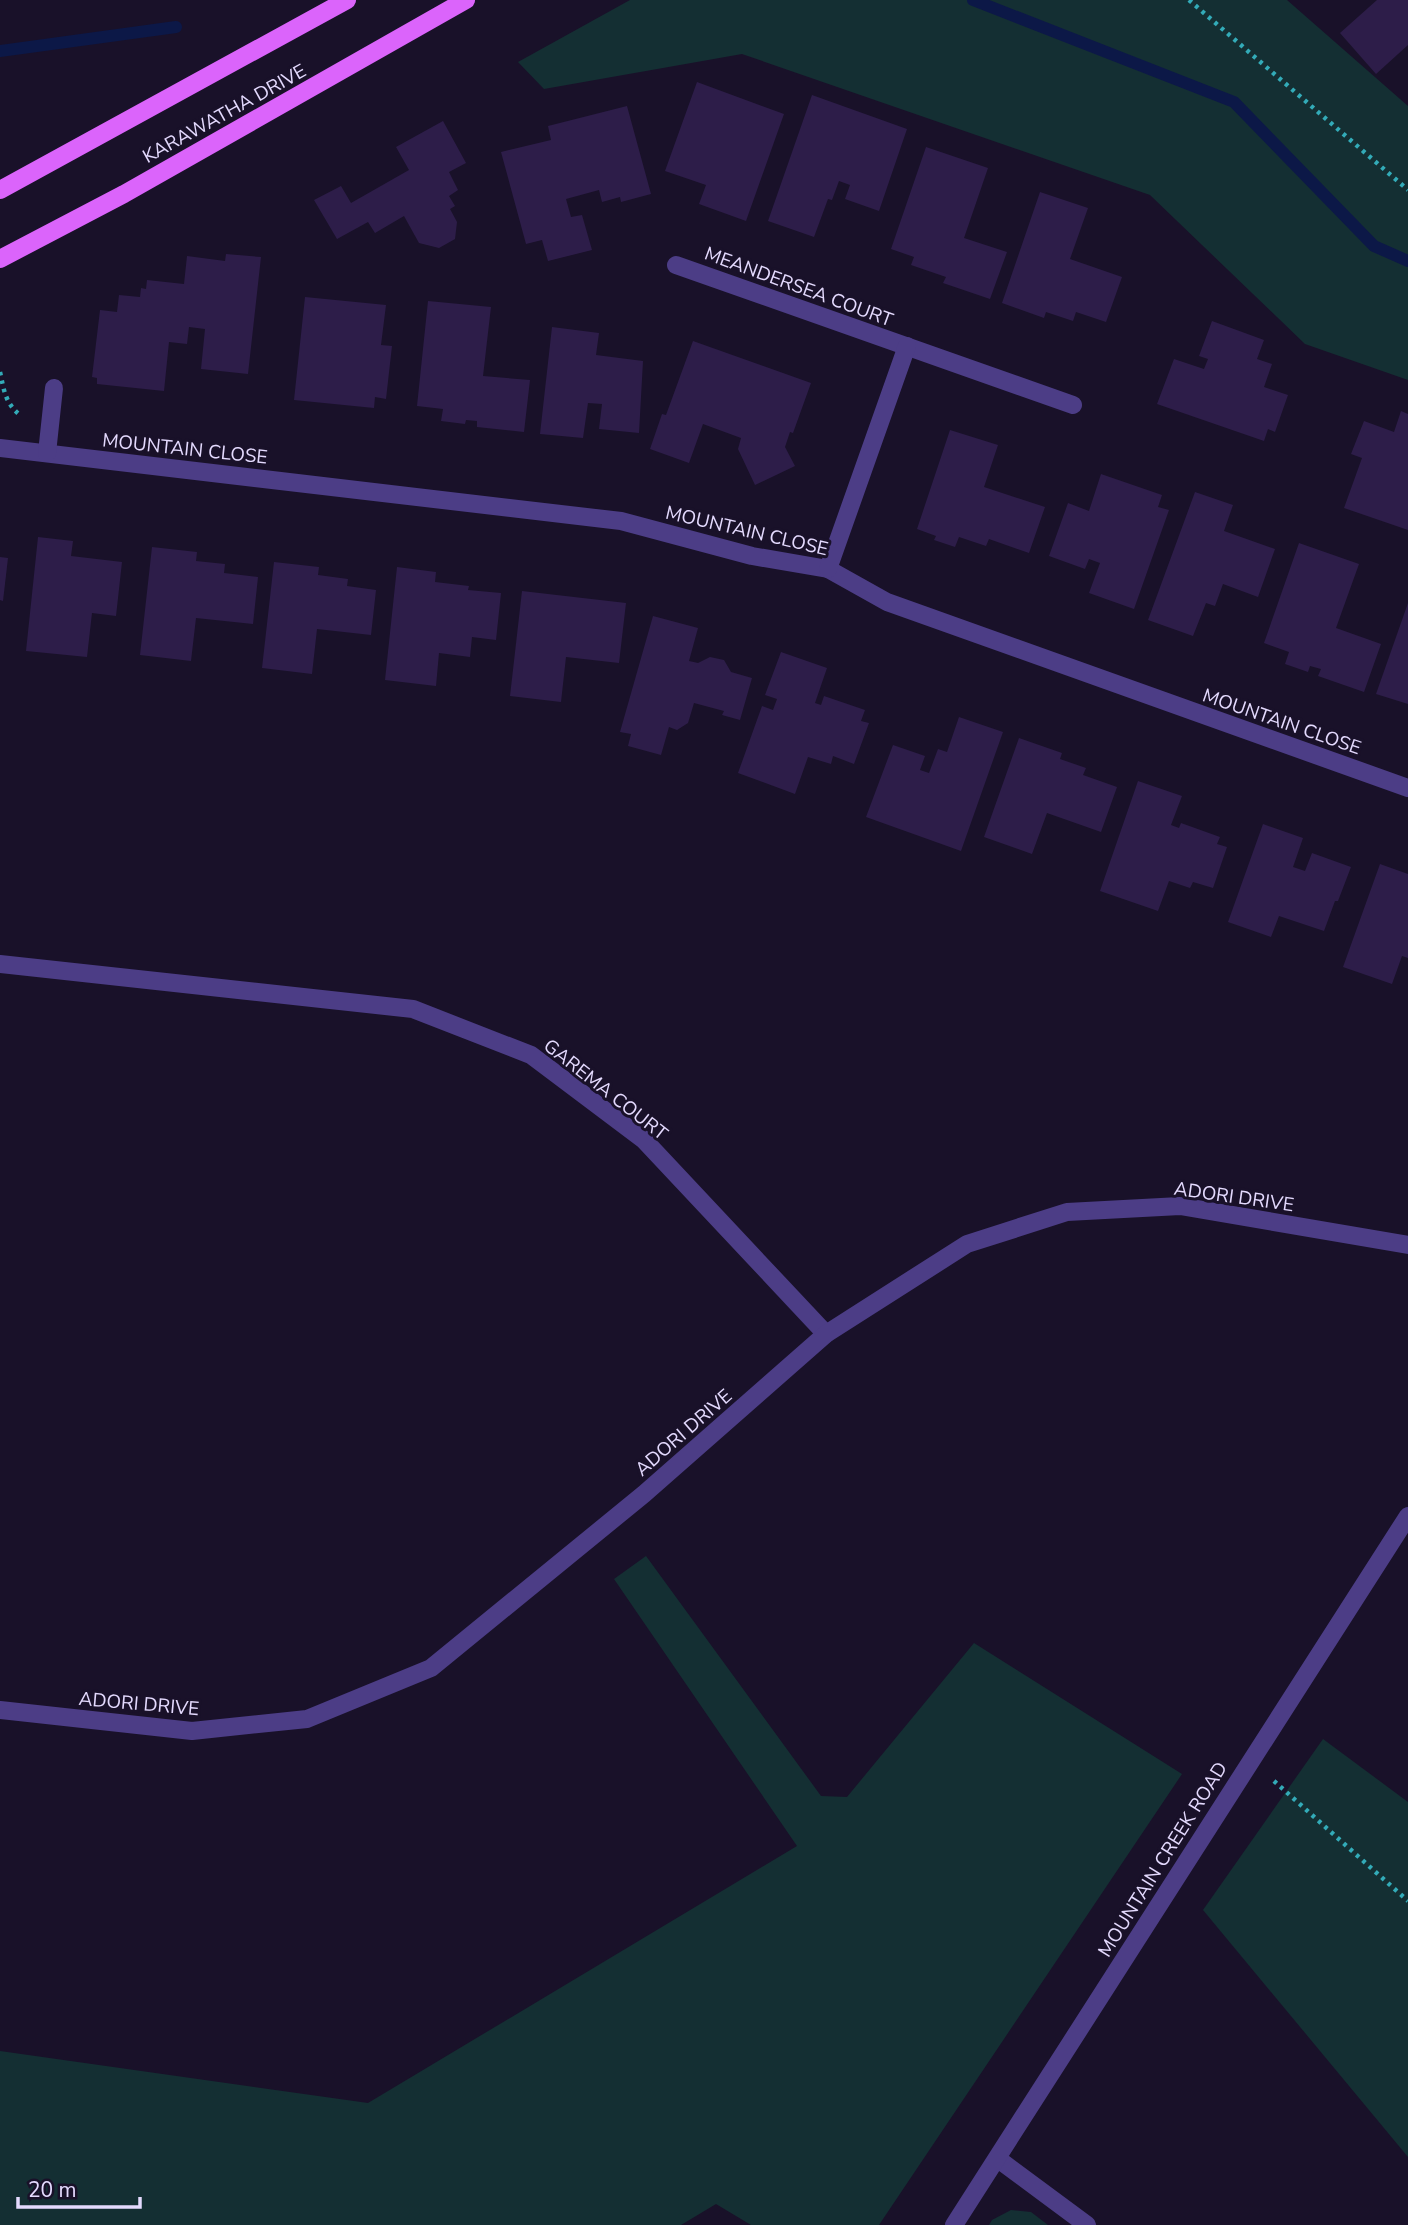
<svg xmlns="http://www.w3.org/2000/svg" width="1408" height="2225" viewBox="0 0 1408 2225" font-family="'Nunito Sans',sans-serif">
<rect width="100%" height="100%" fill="#191129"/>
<g fill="#142f33">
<path d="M630,0H1287L1408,106V380L1305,344L1150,195L742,54L544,89L518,62Z"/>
<path d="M646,1556L821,1796L847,1797L974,1643L1182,1774L879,2225H751L716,2204L681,2225H0V2051L368,2103L797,1846L614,1579Z"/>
<path d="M1323,1739L1408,1802V2157L1203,1910Z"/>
<path d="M1011,2210L1031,2212L1048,2225H989L992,2220Z"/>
</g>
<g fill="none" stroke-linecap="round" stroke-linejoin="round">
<g stroke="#0c1847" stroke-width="12">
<path d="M973,0L1234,102L1374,246L1408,261"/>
<path d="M0,51L176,27"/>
</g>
</g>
<g fill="#2d1d49">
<path d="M1377,0H1408V45L1376,74L1340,33Z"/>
<path d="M697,82L784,114L746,221L699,204L706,185L665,171Z"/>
<path d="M812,95L907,129L879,211L845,199L850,185L839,181L832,200L828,199L814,237L768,221Z"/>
<path d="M627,106L651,194L621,202L620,197L602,202L599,190L566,199L571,217L582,215L592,250L548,261L542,240L526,244L501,152L551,140L548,126Z"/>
<path d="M443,121L466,163L449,172L458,190L449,196L455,206L450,209L457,222L455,239L439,248L419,243L404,216L375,233L368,222L337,239L314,200L341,186L351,203L409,170L396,147Z"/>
<path d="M926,147L988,168L964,238L1007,252L990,299L943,283L946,277L911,265L914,257L891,249Z"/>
<path d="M1040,192L1088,208L1070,259L1122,277L1106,322L1076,312L1073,321L1046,312L1044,318L1002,303Z"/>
<path d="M226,254L261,257L248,374L201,369L205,329L189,327L187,344L169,342L164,391L97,384V378L92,377L100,310L117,312L119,295L140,297L141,288L146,289L147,280L184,284L187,256L225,261Z"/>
<path d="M305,297L386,305L381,345L392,346L386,399L375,397L374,408L294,400Z"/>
<path d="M428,301L491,307L483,376L530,380L524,432L477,427V421L466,420L465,424L441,421L443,409L417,406Z"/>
<path d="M1212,321L1264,340L1257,359L1272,364L1264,387L1288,395L1275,432L1268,429L1264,441L1157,404L1174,359L1204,369L1208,359L1199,356Z"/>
<path d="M552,327L599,333L596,355L643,361L639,433L599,429L602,404L588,403L583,438L540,434Z"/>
<path d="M693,341L811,383L793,433L790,432L785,447L795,466L755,485L738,449L741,438L703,424L689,463L650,449L662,414L666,415Z"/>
<path d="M1401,411L1408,414V530L1344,508L1362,458L1351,454L1364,421L1394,432Z"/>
<path d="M950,430L998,445L984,487L1045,507L1029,553L989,539L986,546L959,537L955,547L934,540L936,536L917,529Z"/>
<path d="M1101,474L1162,495L1158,507L1169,510L1134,609L1089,593L1100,563L1089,559L1085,569L1049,556L1068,503L1089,511Z"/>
<path d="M1195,492L1233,505L1224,531L1275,549L1258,597L1223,584L1215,606L1206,603L1193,636L1148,620Z"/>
<path d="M38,537L73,541L71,556L122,562L116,616L92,613L87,657L26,651Z"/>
<path d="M1299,543L1359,564L1336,628L1381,644L1364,692L1318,676L1321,669L1310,666L1308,672L1285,664L1289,652L1264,643Z"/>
<path d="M152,547L197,552L196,561L225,564L224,573L258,577L253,624L196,618L191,661L140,655Z"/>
<path d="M0,557L8,558L3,601L0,600Z"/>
<path d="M274,562L319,567L318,575L348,579L347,586L376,590L371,635L317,629L312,674L262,668Z"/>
<path d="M397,567L436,572L435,582L469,586L468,590L501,593L496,640L472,637L470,657L439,653L436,686L385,680Z"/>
<path d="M522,591L626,603L619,663L566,657L561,702L510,696Z"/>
<path d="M1408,603V704L1376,694Z"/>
<path d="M653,616L698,628L689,661L698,663L710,657L724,660L731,672L752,678L740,720L722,715L724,711L694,703L688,723L677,730L669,727L661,755L628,746L631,734L620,732Z"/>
<path d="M781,652L827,668L815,703L821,705L824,696L865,710L861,721L869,723L854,764L833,756L831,764L808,757L795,794L738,773L762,706L773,710L777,699L765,695Z"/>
<path d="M959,717L1003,732L961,851L866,817L893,745L925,756L920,770L929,773L938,749L947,752Z"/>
<path d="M1019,738L1062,753L1060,759L1086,768L1083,775L1117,787L1101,832L1047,813L1032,854L984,837Z"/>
<path d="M1138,781L1182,796L1171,825L1179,828L1181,823L1220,837L1217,844L1227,847L1213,888L1193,882L1190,888L1169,881L1158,911L1100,891Z"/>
<path d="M1263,824L1303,838L1293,867L1305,871L1312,853L1351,867L1338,901H1335L1324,931L1279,916L1271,937L1228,922Z"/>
<path d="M1380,864L1408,874V958L1402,956L1392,984L1343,967Z"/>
</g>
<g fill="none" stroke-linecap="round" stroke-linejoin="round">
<g stroke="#33abb8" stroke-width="4.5" stroke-dasharray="3.5 5" stroke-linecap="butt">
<path d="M1189,0L1408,190"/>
<path d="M0,372C4,390 5,403 20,415"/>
<path d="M1274,1781L1408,1901"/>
</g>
<g stroke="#4c3d86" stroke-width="18">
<path d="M676,265L1073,405"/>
<path d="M0,448L621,521L752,556L828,569L887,602L1408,788"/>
<path d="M47,453L54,388"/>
<path d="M828,569L907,346"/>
<path d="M0,964L413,1009L531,1055L644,1140L826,1334"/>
<path d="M0,1710L192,1731L307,1719L431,1668L644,1494L826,1334L967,1244L1067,1212L1180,1206L1408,1245"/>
<path d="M998,2159L1087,2225"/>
<path d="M954,2225L1408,1516"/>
</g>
<g stroke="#db64fb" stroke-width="18">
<path d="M0,190L347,0"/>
<path d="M0,259L124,194L466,0"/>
</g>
</g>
<g text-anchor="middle" stroke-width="6" stroke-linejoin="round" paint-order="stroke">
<g font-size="19" fill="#e4dafe" stroke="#191129">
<text transform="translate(224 113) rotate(-29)" y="7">KARAWATHA DRIVE</text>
<text transform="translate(799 286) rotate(20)" y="7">MEANDERSEA COURT</text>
<text transform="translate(185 448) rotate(6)" y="7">MOUNTAIN CLOSE</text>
<text transform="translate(747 530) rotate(13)" y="7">MOUNTAIN CLOSE</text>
<text transform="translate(1282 721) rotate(19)" y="7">MOUNTAIN CLOSE</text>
<text transform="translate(606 1089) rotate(38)" y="7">GAREMA COURT</text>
<text transform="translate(1234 1196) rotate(8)" y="7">ADORI DRIVE</text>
<text transform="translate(683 1432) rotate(-41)" y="7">ADORI DRIVE</text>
<text transform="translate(139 1703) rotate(5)" y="7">ADORI DRIVE</text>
<text transform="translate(1162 1859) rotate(-58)" y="7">MOUNTAIN CREEK ROAD</text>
</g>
</g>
<path d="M18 2197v10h122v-10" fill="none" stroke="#e4dafe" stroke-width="3.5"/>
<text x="28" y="2197" font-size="21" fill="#e4dafe" stroke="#191129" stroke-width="5" paint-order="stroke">20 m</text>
</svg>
